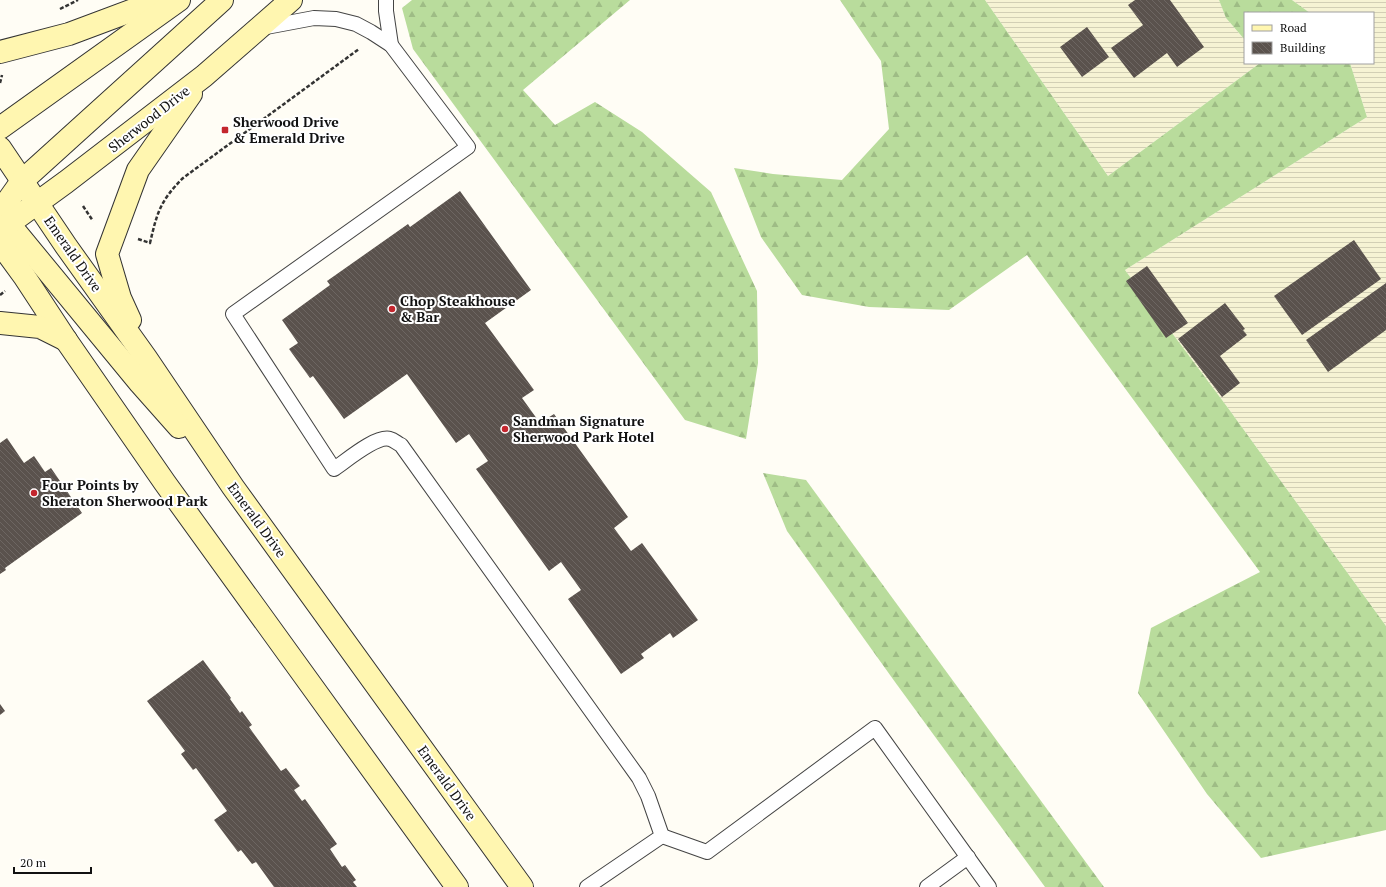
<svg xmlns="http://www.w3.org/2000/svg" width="1386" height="887" viewBox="0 0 1386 887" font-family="'PT Serif',serif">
<defs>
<pattern id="farmland-rules" width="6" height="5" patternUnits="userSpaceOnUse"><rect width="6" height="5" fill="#f6f3d4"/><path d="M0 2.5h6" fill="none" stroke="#d2cfb5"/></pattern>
<pattern id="forest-firs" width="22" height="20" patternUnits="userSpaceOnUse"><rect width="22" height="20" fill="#b9dc9c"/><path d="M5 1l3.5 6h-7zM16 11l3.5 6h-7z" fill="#9ebc85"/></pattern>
<pattern id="building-back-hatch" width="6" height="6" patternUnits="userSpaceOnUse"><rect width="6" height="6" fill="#5a524d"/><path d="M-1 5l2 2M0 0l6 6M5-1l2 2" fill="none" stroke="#6d6662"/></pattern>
</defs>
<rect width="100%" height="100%" fill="#fffdf5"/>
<g fill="url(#farmland-rules)">
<path d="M985,0H1219L1226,18L1245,40V63H1260L1108,176Z"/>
<path d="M1292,0H1386V626L1228,408L1125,270L1367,117L1350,63H1373V13H1310Z"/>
</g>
<g fill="url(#forest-firs)">
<path d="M412,0H630L523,90L555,125L595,102L642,132L711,192L757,291L758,363L746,439L685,420L413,49L402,8Z"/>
<path d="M840,0H985L1108,176L1260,63H1350L1367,117L1125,270L1228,408L1386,626V830L1261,858L1207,794L1138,693L1151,628L1260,572L1027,255L949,310L869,307L802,295L761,237L734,168L773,174L842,180L889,129L881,61Z"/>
<path d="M1219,0H1292L1310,13H1245V40L1226,18Z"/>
<path d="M763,473L806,480L1104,887H1045L895,682L787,531Z"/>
</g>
<g fill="url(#building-back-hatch)">
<path d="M1135,0H1170L1204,47L1177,67L1167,53L1134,78L1111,48L1143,25L1128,5Z"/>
<path d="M1087,27L1109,57L1082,77L1060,47Z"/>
<path d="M460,191L531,290L485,323L534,390L522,398L540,423L554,414L628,517L614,528L631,551L642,543L698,620L673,638L670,633L641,654L644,658L621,674L568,599L581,590L561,562L549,571L476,469L488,461L469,434L456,443L407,374L344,419L313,376L310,378L289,349L298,343L282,320L330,285L327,281L408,224L410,227Z"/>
<path d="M1354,240L1381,279L1302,335L1274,296Z"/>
<path d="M1147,266L1188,323L1166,338L1126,281Z"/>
<path d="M1386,283V330L1328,372L1306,340Z"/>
<path d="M1225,303L1245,329L1243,330L1247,335L1220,356L1240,383L1222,397L1178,339Z"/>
<path d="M7,438L24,463L34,456L45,472L51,468L82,513L5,568L6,570L0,574V443Z"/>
<path d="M203,660L231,698L230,699L240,713L242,711L252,725L249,727L281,771L286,768L300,786L294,790L302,801L305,799L337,844L330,849L342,867L345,865L356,880L353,882L357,887H274L256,862L252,864L241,850L238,852L214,820L227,811L196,768L193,770L181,754L185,751L147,701Z"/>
<path d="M0,704L5,711L0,715Z"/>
</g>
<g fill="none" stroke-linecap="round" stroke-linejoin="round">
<defs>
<g id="lane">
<path d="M386,0V11L391,45"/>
<path d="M261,28L314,18L336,19L356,24L371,32L391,45L468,147L233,314L334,469C346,461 376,435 390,439C394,440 398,444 401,445L639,778L648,796L662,836L587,887"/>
<path d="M662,836L707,852L875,728L989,887"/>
<path d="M927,887L968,857"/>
</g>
<g id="secondary">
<path d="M0,52L69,34L160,0"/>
<path d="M0,128L179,0"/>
<path d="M0,148L66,246L146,358L233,487L522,887"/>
<path d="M0,213L140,383L179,427"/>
<path d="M0,215L7,202L22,181L222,0"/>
<path d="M0,230L66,182L204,76L291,0"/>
<path d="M0,243L24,276L66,340L165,483L457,887"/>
<path d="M130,320L120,298L107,254L138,170L191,94"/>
<path d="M0,323L40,327L66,340"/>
</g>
</defs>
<use href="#lane" stroke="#444" stroke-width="16"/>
<use href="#secondary" stroke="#333" stroke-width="24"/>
<g stroke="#333" stroke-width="2.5" stroke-dasharray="4 2" stroke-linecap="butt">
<path d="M60,9L78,0"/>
<path d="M0,83L2,75"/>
<path d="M83,206L93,221"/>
<path d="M138,239L150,243C157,213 160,201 183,178L359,49"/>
<path d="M0,295L5,291"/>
</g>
<use href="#lane" stroke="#fff" stroke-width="14"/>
<use href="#secondary" stroke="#fff6b0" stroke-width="22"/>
</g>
<g fill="#c4262e" stroke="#fff" stroke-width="1.5">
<rect x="221" y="126" width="8" height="8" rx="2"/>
<circle cx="392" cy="309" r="4"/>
<circle cx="505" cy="429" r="4"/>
<circle cx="34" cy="493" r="4"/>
</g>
<g text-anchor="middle" stroke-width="4" stroke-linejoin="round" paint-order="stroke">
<g font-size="14" fill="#111" stroke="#fff">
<text transform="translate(149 119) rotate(-38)" y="5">Sherwood Drive</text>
<text transform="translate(73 254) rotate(55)" y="5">Emerald Drive</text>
<text transform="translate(257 520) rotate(54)" y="5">Emerald Drive</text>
<text transform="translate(447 783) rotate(54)" y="5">Emerald Drive</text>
</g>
<g font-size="14" font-weight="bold" fill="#111" stroke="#fff" text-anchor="start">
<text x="233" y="127">Sherwood Drive<tspan x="233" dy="16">&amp; Emerald Drive</tspan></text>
<text x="400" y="306">Chop Steakhouse<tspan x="400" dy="16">&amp; Bar</tspan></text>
<text x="513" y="426">Sandman Signature<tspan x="513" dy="16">Sherwood Park Hotel</tspan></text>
<text x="42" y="490">Four Points by<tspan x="42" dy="16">Sheraton Sherwood Park</tspan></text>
</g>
</g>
<rect x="1244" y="12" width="130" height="52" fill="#ffffff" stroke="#a0a0a0"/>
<rect x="1252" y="25" width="20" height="6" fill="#fff6b0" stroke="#a0a0a0"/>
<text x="1280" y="32" font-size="12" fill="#111111">Road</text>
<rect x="1252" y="42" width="20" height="12" fill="url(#building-back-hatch)" stroke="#a0a0a0"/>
<text x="1280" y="52" font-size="12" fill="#111111">Building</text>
<path d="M14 867v6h77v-6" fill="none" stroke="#111111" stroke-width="2"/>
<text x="20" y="867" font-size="12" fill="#111111" stroke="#ffffff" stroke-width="3" paint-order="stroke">20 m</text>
</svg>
